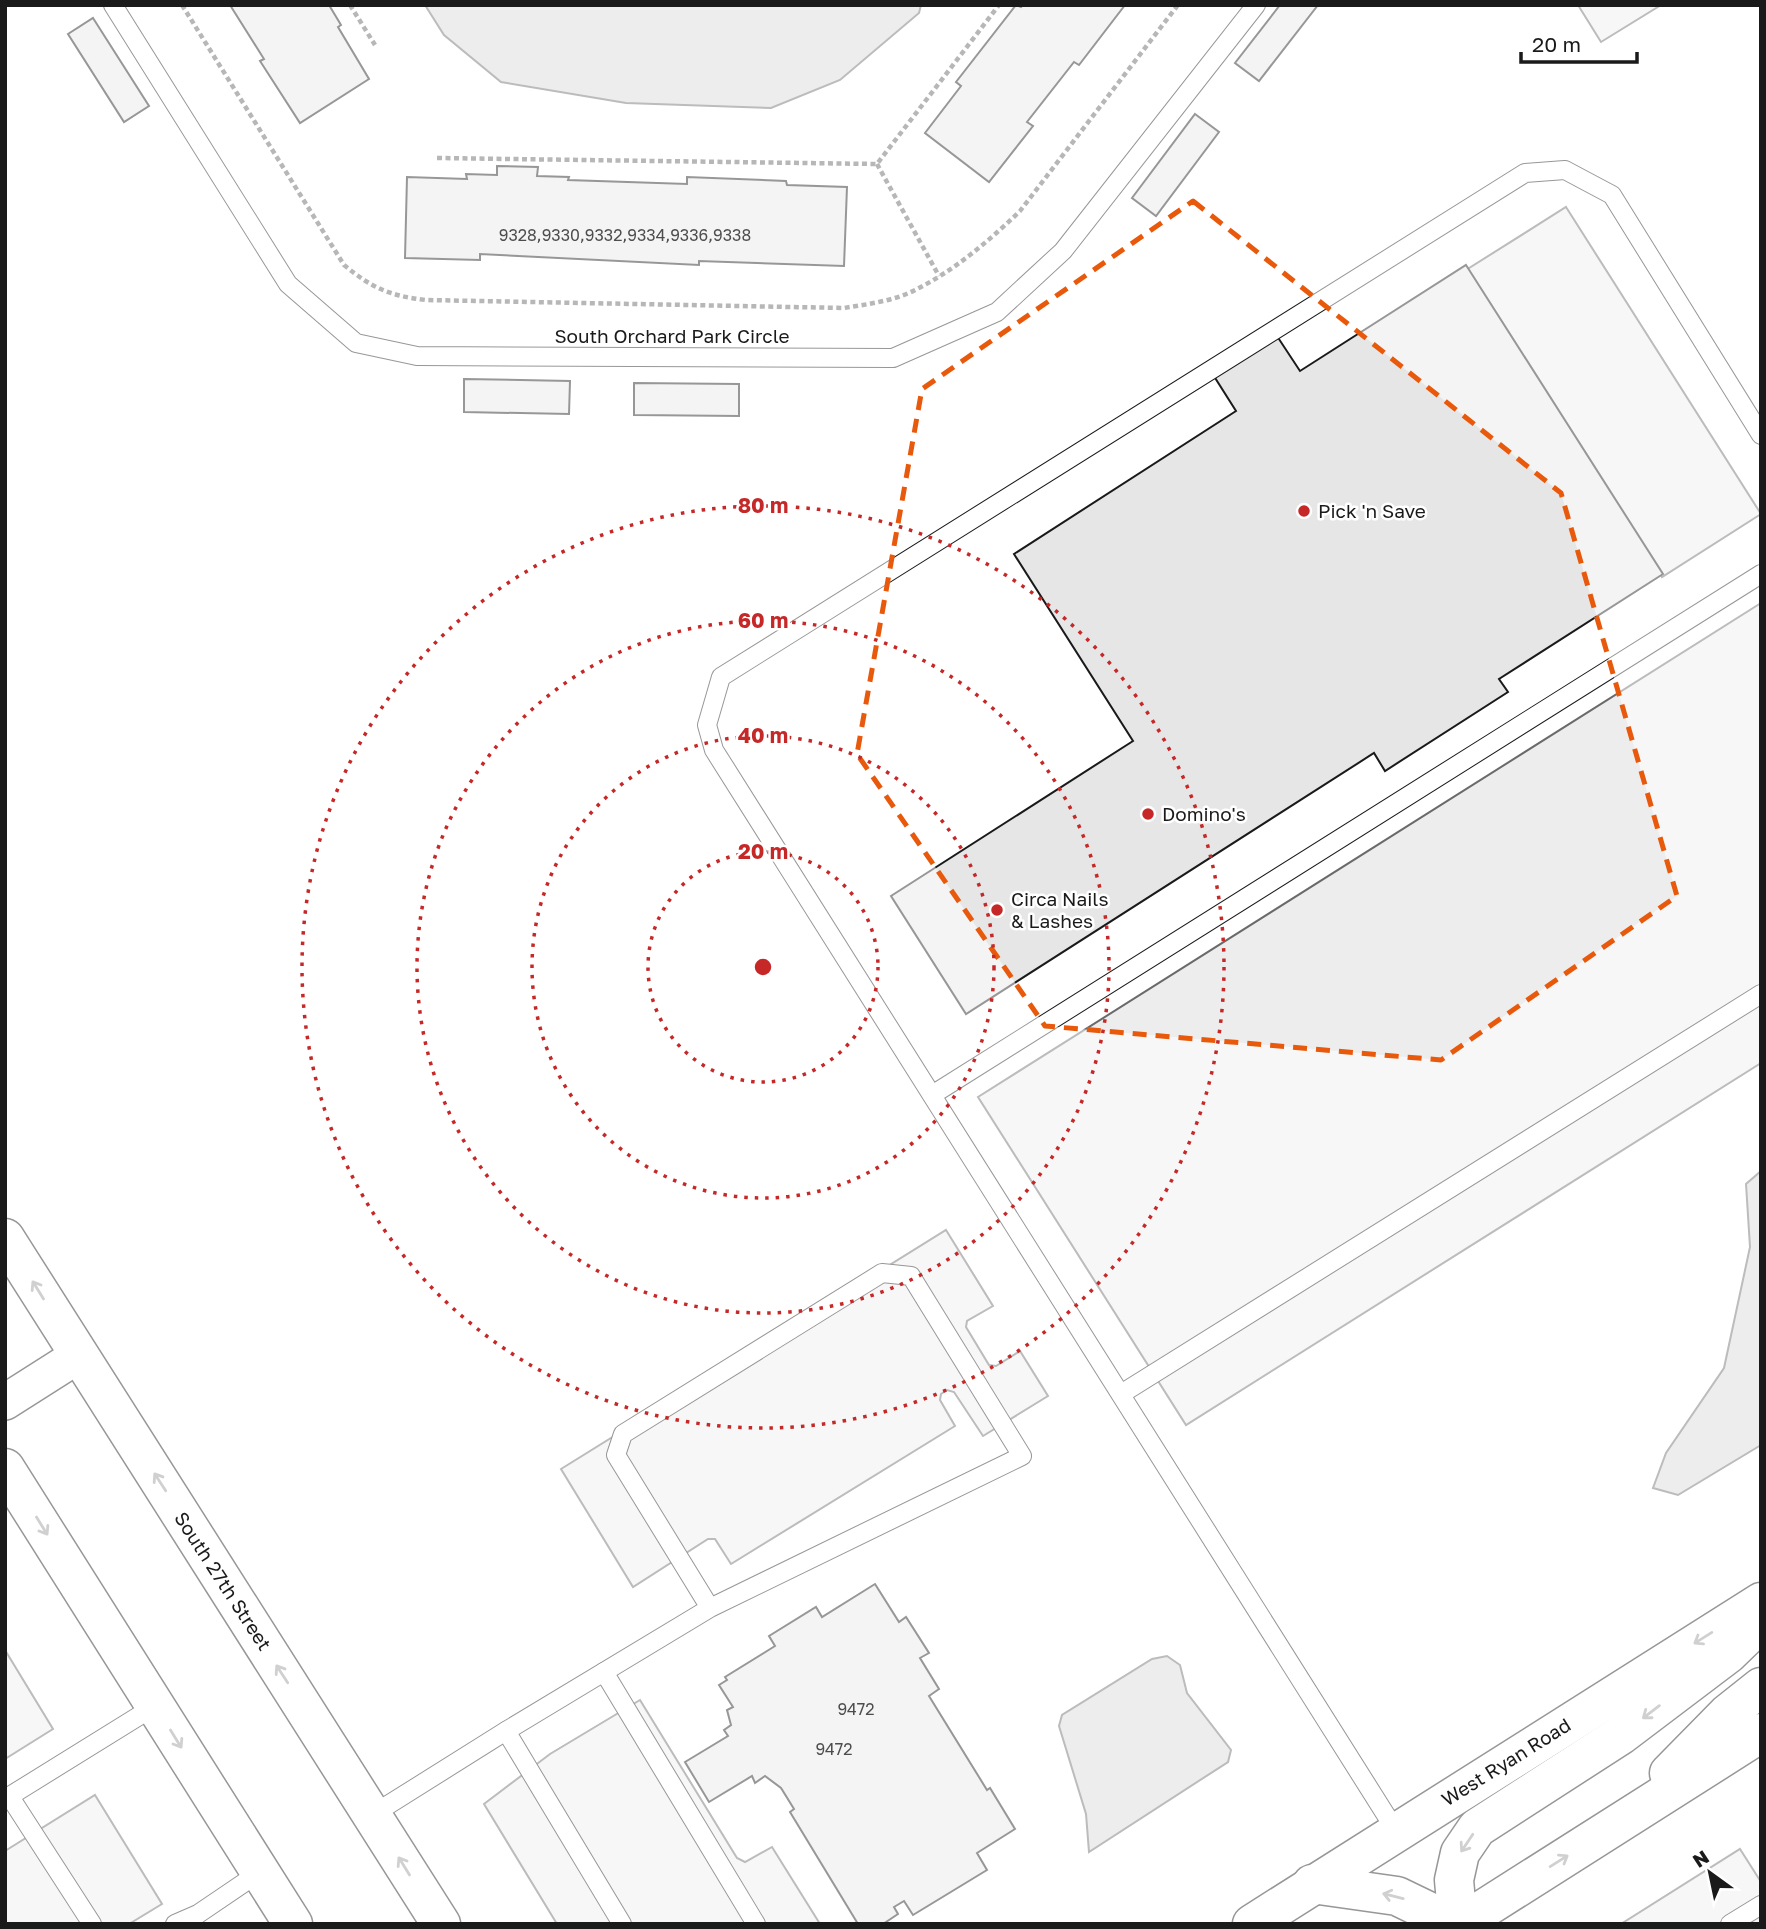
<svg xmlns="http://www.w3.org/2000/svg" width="1766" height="1929" viewBox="0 0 1766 1929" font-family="'Golos Text',sans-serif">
<rect width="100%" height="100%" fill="#fff"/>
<g fill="#ededed" stroke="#6a6a6a" stroke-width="2">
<path d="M1578,5H1661L1601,42Z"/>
<path d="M1566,207L1761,514L1662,577L1466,270Z"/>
<path d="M1761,603V1063L1186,1425L978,1097Z"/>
<path d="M946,1230L993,1306L967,1321L966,1327L989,1365L996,1366L1020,1351L1048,1396L983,1436L954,1392L947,1390L941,1394L940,1400L955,1426L731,1564L715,1539H708L633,1587L561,1469Z"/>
<path d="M5,1650L53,1729L5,1759Z"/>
<path d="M640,1700L737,1858L745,1862L772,1847L820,1924H557L484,1804L550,1754Z"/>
<path d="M95,1795L162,1904L129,1924H5V1851Z"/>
<path d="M1740,1849L1761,1882V1924H1621Z"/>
</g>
<g fill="#d7d7d7" stroke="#6a6a6a" stroke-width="2">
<path d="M425,5H921L919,13L840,80L771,108L626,103L501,82L444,35Z"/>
<path d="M1761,1171V1445L1678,1495L1653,1488L1666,1453L1724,1368L1750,1247L1746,1184Z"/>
<path d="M1167,1656L1180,1665L1187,1693L1231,1750L1228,1762L1089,1852L1086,1814L1059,1726L1062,1715L1152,1659Z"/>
</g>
<g fill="#e6e6e6" stroke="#1a1a1a" stroke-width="2">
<path d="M230,5H329L341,25L338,27L369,79L300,123L260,61L264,59Z"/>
<path d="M1016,5L1021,7L1023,5H1125L1079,65L1074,62L1027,122L1033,126L989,182L925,133L961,86L956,82Z"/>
<path d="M1280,5H1318L1259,81L1235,63Z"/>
<path d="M93,18L149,106L124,122L68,34Z"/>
<path d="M1195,114L1219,132L1156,216L1132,198Z"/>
<path d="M497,166L538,167L537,176L569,177L568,180L687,184V177L786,181L787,185L847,187L844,266L699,261V265L480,254V260L405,258L407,177L467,179L466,174L497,175Z"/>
<path d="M1466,265L1663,574L1499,679L1508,692L1385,771L1374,753L966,1014L891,896L1133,741L1014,554L1236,411L1212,373L1275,333L1300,371Z"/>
<path d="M464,379L570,381L569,414L464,412Z"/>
<path d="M634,383L739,384V416L634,415Z"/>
<path d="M875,1584L899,1622L906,1617L929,1653L920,1658L939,1689L929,1696L987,1790L990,1788L1015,1829L977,1853L987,1870L913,1915L904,1901L894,1907L898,1914L883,1924H858L790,1812L794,1809L781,1788L765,1776L755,1783L752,1776L709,1802L685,1762L728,1736L724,1730L731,1725L727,1710L733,1707L719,1685L727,1680L725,1677L775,1646L769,1636L816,1607L822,1617Z"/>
</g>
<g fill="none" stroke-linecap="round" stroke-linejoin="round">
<defs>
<g id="lane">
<path d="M113,5L288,284L356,343L417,356L893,358L997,312L1063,251L1256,5"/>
<path d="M932,1095L1761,574"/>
<path d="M1121,1394L1761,994"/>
<path d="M604,1672L756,1924"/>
<path d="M506,1731L622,1924"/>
<path d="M10,1797L92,1924"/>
<path d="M5,1799L155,1706"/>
<path d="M372,1815L506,1731L710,1608L1022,1456L911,1276L882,1273L623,1434L616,1455L710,1608"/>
<path d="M1396,1831L714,750L707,725L721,677L1525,173L1565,170L1612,195L1761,435"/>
<path d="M175,1924L198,1914L260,1872"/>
<path d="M1730,1924L1761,1905"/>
</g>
<path id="street" d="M5,1402L79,1355"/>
<g id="primary">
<path d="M5,1238L441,1924"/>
<path d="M5,1468L293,1924"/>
<path d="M1669,1773L1727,1714L1761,1687"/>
<path d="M1312,1884L1397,1896L1455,1924"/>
<path d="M1252,1924L1761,1602"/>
<path d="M1458,1924L1454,1880L1460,1853L1477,1828L1621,1735L1728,1654L1759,1624"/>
<path d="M1460,1924L1761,1733"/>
</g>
</defs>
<use href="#lane" stroke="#1a1a1a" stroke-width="20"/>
<use href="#street" stroke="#1a1a1a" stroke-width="38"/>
<use href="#primary" stroke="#1a1a1a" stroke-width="41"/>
<g stroke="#5f5f5f" stroke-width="4.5" stroke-dasharray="5 3.5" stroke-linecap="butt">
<path d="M182,5L344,265C372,288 390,296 426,300L844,308C868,304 895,301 917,289C955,270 990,240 1020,211L1178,5"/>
<path d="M350,5L375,45"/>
<path d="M437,158L877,164L999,5"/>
<path d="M877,164L939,276"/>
</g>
<use href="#lane" stroke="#fff" stroke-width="18"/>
<use href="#street" stroke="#fff" stroke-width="35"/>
<use href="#primary" stroke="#fff" stroke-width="38"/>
</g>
<defs><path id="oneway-shaft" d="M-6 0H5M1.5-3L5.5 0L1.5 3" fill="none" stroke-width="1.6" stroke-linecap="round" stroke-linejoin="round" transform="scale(1.75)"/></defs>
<g stroke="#989898">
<use href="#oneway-shaft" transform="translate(38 1290) rotate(-122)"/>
<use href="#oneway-shaft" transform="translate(160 1482) rotate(-123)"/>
<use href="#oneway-shaft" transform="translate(42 1526) rotate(58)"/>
<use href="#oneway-shaft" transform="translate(1703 1638) rotate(148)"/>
<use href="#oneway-shaft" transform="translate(282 1674) rotate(-123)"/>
<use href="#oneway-shaft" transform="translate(1651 1712) rotate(143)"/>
<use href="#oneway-shaft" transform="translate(176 1739) rotate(58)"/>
<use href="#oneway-shaft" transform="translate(1467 1843) rotate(124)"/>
<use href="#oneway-shaft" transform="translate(1559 1861) rotate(-32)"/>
<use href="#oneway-shaft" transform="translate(404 1866) rotate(-122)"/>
<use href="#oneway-shaft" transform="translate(1393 1896) rotate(-166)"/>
</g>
<path d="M0 0H1766V1929H0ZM1193,201L1561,493L1677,896L1441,1060L1045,1026L857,754L922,389Z" fill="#fff" fill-opacity=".55" fill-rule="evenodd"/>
<path fill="none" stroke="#e8590c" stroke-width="5" stroke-dasharray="14 9" stroke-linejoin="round" d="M1193,201L1561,493L1677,896L1441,1060L1045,1026L857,754L922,389Z"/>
<g fill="none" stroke="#c62828" stroke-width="3.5" stroke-dasharray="3.5 7">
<circle cx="763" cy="967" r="115"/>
<circle cx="763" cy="967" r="231"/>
<circle cx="763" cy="967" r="346"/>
<circle cx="763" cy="967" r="461"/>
</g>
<g fill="#c62828" stroke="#fff" stroke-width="2.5">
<circle cx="1304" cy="511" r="7"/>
<circle cx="1148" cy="814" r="7"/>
<circle cx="997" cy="910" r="7"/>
</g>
<g text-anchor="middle" stroke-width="5" stroke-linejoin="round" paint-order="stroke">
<g font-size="16" fill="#4d4d4d">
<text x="625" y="241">9328,9330,9332,9334,9336,9338</text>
<text x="856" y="1715">9472</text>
<text x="834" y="1755">9472</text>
</g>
<g font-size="19" fill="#1a1a1a" stroke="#fff">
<text x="672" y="343">South Orchard Park Circle</text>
<text transform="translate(223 1581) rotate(57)" y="7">South 27th Street</text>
<text transform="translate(1506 1762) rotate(-32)" y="7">West Ryan Road</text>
</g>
<g font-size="19" fill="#1a1a1a" stroke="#fff" text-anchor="start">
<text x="1318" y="518">Pick 'n Save</text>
<text x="1162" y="821">Domino's</text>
<text x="1011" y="906">Circa Nails<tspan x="1011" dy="22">&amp; Lashes</tspan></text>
</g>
</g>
<circle cx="763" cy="967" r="10" fill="#c62828" stroke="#fff" stroke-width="3.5"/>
<g font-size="21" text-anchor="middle" font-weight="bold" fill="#c62828" stroke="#fff" stroke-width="5" stroke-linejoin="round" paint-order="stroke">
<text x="763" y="513">80 m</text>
<text x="763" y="628">60 m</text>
<text x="763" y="743">40 m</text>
<text x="763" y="859">20 m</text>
</g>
<rect width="1766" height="1929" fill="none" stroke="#1a1a1a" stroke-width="14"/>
<g transform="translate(1710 1873) rotate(327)" stroke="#ffffff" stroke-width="5" paint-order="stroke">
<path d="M0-5L12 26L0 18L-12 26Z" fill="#1a1a1a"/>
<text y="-10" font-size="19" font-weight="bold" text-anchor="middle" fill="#1a1a1a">N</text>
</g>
<path d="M1521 52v10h116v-10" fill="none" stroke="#1a1a1a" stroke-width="3.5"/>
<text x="1532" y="52" font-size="21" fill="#1a1a1a" stroke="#ffffff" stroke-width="5" paint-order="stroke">20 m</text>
</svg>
